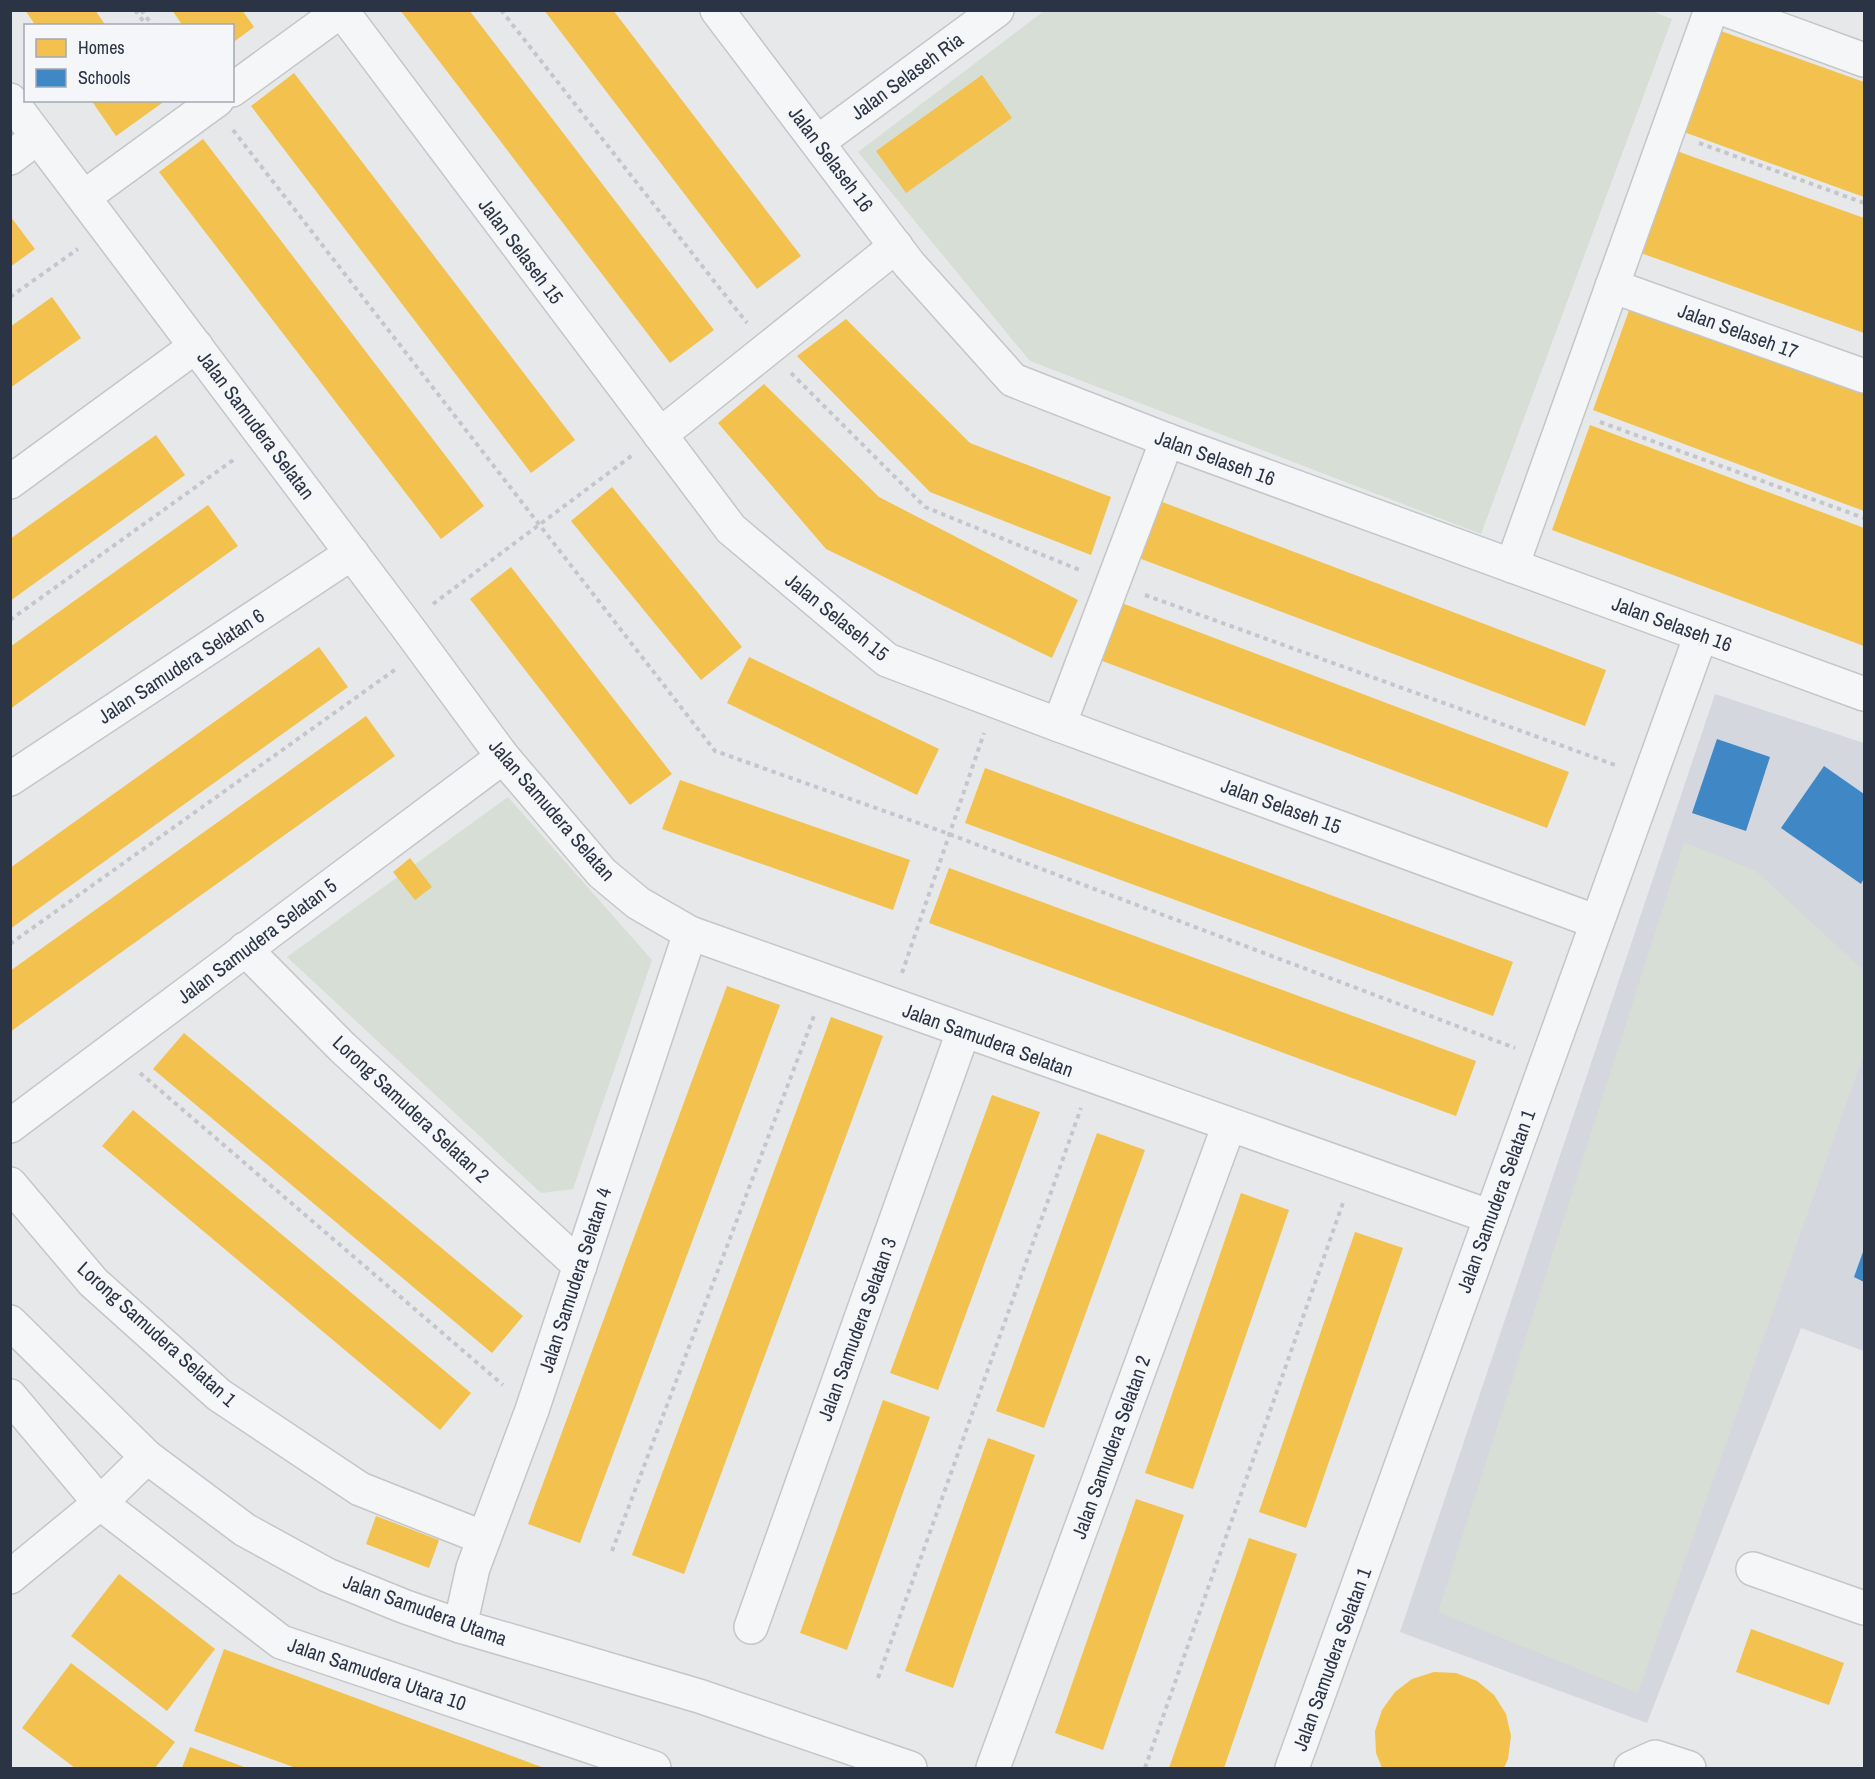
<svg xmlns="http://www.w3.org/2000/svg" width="1875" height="1779" viewBox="0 0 1875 1779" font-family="'Archivo Narrow',sans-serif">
<rect width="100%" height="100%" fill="#e6e8ea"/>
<path fill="#d4d7dd" d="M1715,694L1864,743V1351L1801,1328L1647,1723L1400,1632Z"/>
<g fill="#d6ded6">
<path d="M1649,10L1672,19L1481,534L1030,361L858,152L1044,11Z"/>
<path d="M508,797L652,960L573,1189L541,1193L287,957Z"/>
<path d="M1684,842L1756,871L1864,971V1054L1638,1693L1438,1612Z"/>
</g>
<g fill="#f2c14e">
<path d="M25,10H95L106,26H36Z"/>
<path d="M172,10H242L254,27L232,43V26H183Z"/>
<path d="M400,10H469L714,330L670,363Z"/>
<path d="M544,10H613L801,256L757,289Z"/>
<path d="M1718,30L1864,82V197L1681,131Z"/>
<path d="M294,73L575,440L531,473L251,106Z"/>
<path d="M982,75L1012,118L906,193L876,151Z"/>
<path d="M91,100H161L162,103L116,136Z"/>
<path d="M203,139L484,506L441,539L159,172Z"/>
<path d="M1674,150L1864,218V333L1638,252Z"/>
<path d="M10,216L35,249L10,267Z"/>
<path d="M52,297L81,338L10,388V327Z"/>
<path d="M1631,305L1864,393V511L1593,410Z"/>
<path d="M846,319L970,443L1111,497L1091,555L930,492L797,356Z"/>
<path d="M764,384L879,497L1078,600L1052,658L826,549L718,423Z"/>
<path d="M1590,425L1864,528V646L1552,530Z"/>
<path d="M156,435L185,475L10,601V539Z"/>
<path d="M612,487L742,647L701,680L571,521Z"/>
<path d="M1157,500L1606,670L1585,726L1136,557Z"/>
<path d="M208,505L238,546L10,709V647Z"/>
<path d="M511,567L672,774L630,805L470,599Z"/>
<path d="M1119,602L1569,772L1547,828L1097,659Z"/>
<path d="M319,647L348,687L10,929V868Z"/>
<path d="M749,657L939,749L917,795L727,703Z"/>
<path d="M366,716L395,756L10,1032V971Z"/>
<path d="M985,768L1513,962L1493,1016L965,823Z"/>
<path d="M680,780L910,860L893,910L662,829Z"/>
<path d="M410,858L432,887L415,900L393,872Z"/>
<path d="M949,868L1476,1061L1456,1116L929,923Z"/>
<path d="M727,986L780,1005L580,1543L528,1524Z"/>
<path d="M831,1017L883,1036L684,1574L632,1555Z"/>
<path d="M184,1033L523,1316L492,1353L153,1069Z"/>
<path d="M992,1095L1040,1112L938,1390L890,1373Z"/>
<path d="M133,1110L471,1393L440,1430L102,1146Z"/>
<path d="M1097,1133L1145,1150L1044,1428L996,1411Z"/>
<path d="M1241,1193L1289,1210L1193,1489L1145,1473Z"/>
<path d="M1355,1232L1403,1248L1306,1528L1259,1512Z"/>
<path d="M883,1400L930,1417L847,1650L800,1633Z"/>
<path d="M988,1438L1035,1455L953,1688L905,1671Z"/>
<path d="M1136,1499L1184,1515L1103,1750L1055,1733Z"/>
<path d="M376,1516L439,1540L429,1568L366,1544Z"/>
<path d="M1249,1538L1297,1554L1224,1768H1169Z"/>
<path d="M119,1574L215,1649L167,1711L71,1636Z"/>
<path d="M1751,1629L1844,1663L1829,1705L1736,1672Z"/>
<path d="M224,1649L544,1768H296L194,1731Z"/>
<path d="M71,1663L175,1742L155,1768H75L22,1728Z"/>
<path d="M1434,1672L1456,1673L1477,1681L1494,1695L1506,1714L1511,1736L1508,1759L1504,1768H1382L1376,1753L1375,1731L1382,1710L1395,1692L1412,1679Z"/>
<path d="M190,1747L247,1768H182Z"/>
</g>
<g fill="#3f88c5">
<path d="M1717,739L1770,757L1746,831L1692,813Z"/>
<path d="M1824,766L1864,794V878L1861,884L1781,828Z"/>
<path d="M1864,1249V1282L1854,1277Z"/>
</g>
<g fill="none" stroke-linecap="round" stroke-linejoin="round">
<defs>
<g id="minor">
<path d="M341,10L731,529L887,660L1059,725L1597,922"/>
<path d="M717,10L909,264L1013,380L1167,440L1864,694"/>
<path d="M1727,10L1864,60"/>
<path d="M232,90L342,10"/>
<path d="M10,100L405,624L503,757L602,873L638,903L690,933L1491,1217"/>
<path d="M818,142L997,10"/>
<path d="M10,158L38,137"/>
<path d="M84,197L217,100"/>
<path d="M1612,286L1864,376"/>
<path d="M660,435L896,246"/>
<path d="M10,482L196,346"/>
<path d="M1512,566L1711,10"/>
<path d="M1059,725L1167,440"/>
<path d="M10,779L352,553"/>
<path d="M245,949L342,1047L580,1266"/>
<path d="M10,1126L503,757"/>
<path d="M10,1184L93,1282L219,1395L360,1489L484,1538"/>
<path d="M10,1322L147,1457L245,1530L327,1575L403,1606L460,1626L699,1696L910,1768"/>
<path d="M10,1396L100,1503L281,1642L654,1768"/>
<path d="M1753,1569L1864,1608"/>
<path d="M10,1577L100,1503L147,1457"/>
<path d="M460,1626L473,1568L532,1410L690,933"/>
<path d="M751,1627L963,1032"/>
<path d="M993,1768L1229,1125"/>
<path d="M1292,1768L1701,635"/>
<path d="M1631,1768L1655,1757L1689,1768"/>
</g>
</defs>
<use href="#minor" stroke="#c4c6c8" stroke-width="36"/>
<g stroke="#c5c6ca" stroke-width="4" stroke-dasharray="4.5 4.5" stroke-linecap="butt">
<path d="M135,10L147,26"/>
<path d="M141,10L153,26"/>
<path d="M501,10L747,323"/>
<path d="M233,130L715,751L949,834L1515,1048"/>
<path d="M1699,143L1864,203"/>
<path d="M10,297L78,249"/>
<path d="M791,373L925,507L1082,571"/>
<path d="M1600,422L1864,518"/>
<path d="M1145,595L1618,766"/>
<path d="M433,604L634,454"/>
<path d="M10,620L236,458"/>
<path d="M10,944L396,669"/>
<path d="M902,973L984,733"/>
<path d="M140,1073L503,1385"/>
<path d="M612,1551L815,1013"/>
<path d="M878,1678L1081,1108"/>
<path d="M1145,1768L1344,1200"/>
</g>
<use href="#minor" stroke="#f5f6f7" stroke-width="33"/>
</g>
<g text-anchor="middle" stroke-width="6" stroke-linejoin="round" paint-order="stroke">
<g font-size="20" fill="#2b3445" stroke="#f4f6f9">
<text transform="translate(907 76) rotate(-36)" y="7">Jalan Selaseh Ria</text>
<text transform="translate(831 159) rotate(53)" y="7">Jalan Selaseh 16</text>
<text transform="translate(521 251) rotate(53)" y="7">Jalan Selaseh 15</text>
<text transform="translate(1738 331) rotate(20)" y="7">Jalan Selaseh 17</text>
<text transform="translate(256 425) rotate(53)" y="7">Jalan Samudera Selatan</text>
<text transform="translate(1215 458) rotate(20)" y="7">Jalan Selaseh 16</text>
<text transform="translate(837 617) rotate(39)" y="7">Jalan Selaseh 15</text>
<text transform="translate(1672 624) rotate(20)" y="7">Jalan Selaseh 16</text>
<text transform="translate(181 666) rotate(-33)" y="7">Jalan Samudera Selatan 6</text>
<text transform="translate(1281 806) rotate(20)" y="7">Jalan Selaseh 15</text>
<text transform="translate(552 810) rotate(49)" y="7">Jalan Samudera Selatan</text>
<text transform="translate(257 941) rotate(-37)" y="7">Jalan Samudera Selatan 5</text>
<text transform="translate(988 1040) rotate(20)" y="7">Jalan Samudera Selatan</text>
<text transform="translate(411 1109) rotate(43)" y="7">Lorong Samudera Selatan 2</text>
<text transform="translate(1496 1201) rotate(-70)" y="7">Jalan Samudera Selatan 1</text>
<text transform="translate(575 1280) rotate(-72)" y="7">Jalan Samudera Selatan 4</text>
<text transform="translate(857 1329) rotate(-70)" y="7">Jalan Samudera Selatan 3</text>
<text transform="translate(157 1334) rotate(42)" y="7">Lorong Samudera Selatan 1</text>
<text transform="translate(1111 1447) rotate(-70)" y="7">Jalan Samudera Selatan 2</text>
<text transform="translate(425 1610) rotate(20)" y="7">Jalan Samudera Utama</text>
<text transform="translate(1332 1659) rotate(-70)" y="7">Jalan Samudera Selatan 1</text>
<text transform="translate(377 1674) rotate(19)" y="7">Jalan Samudera Utara 10</text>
</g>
</g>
<rect width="1875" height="1779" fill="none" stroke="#2b3445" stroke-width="24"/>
<rect x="24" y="24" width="210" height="78" fill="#f4f6f9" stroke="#a4a8b1" stroke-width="1.5"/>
<rect x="36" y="39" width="30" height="18" fill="#f2c14e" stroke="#a4a8b1" stroke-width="1.5"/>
<text x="78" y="54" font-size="18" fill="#2b3445">Homes</text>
<rect x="36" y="69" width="30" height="18" fill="#3f88c5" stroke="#a4a8b1" stroke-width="1.5"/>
<text x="78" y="84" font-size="18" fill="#2b3445">Schools</text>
</svg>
